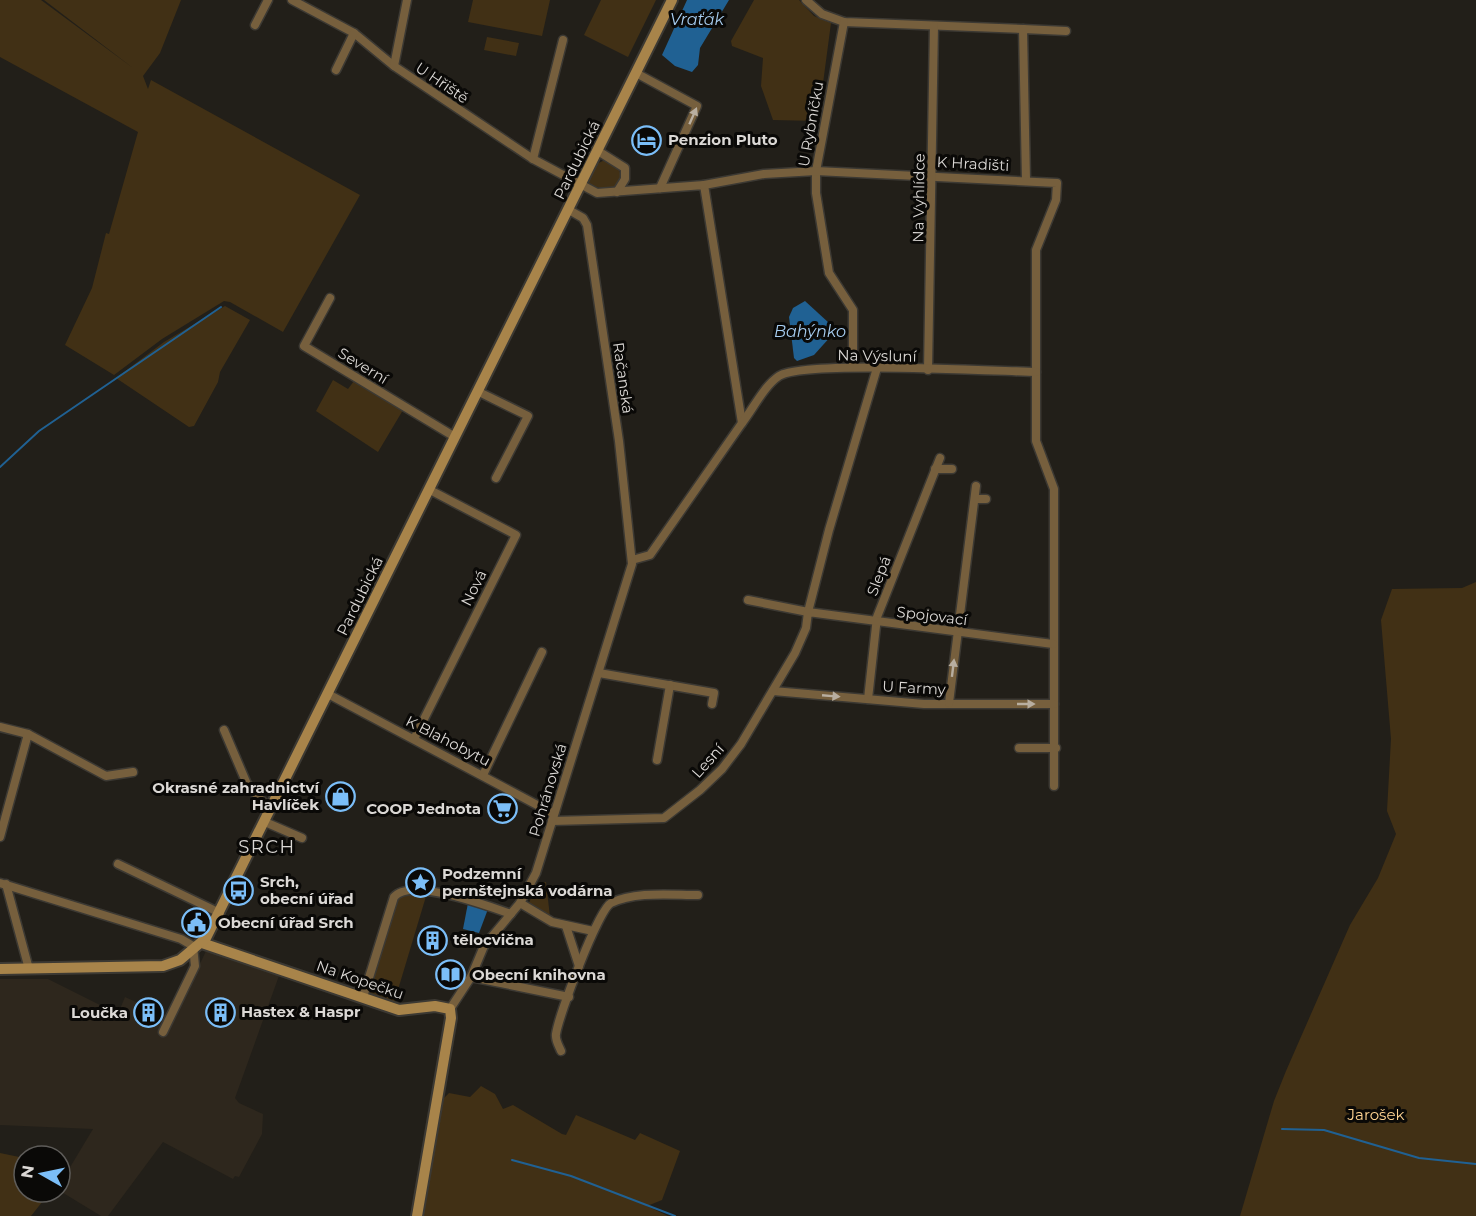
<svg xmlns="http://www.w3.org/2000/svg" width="1476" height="1216" viewBox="0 0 1476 1216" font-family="Montserrat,sans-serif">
<rect width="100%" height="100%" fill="#221f19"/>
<path fill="#2e271d" d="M206,951L280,973L235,1098L239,1103L263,1114L262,1134L239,1177L235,1176L233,1179L163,1142L108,1216H101L60,1191V1184L93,1129L0,1125V979H48L118,1014L125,997L174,1019Z"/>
<g fill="#413015">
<path d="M0,0H41L133,68L44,0H181L160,53L143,76L148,89L151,80L360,195L283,332L230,302L224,301L162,339L114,375L65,345L92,288L106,233L109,234L138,132L0,57Z"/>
<path d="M473,0H550L542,36L468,22Z"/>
<path d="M601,0H656L628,57L584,35Z"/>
<path d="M754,0H799L814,16L831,23L818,121L773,120L761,86L763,58L732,46L731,41Z"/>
<path d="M487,37L519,43L516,56L484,50Z"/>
<path d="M605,160L618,167L621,176L616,187L603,189L590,185L588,181L596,164Z"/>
<path d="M225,306L250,320L220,372L218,382L194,426L189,427L116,378L164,342Z"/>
<path d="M333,380L348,389L354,381L403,410L378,452L316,411Z"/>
<path d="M1476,582V1216H1240L1274,1101L1286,1071L1350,925L1378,878L1396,834L1387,811L1391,739L1381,620L1392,589L1462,588Z"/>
<path d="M546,882L550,917L529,903L537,883Z"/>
<path d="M427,893L394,1003L371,995L370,989L395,902L401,894Z"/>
<path d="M481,1086L495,1094L503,1109L513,1105L562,1134L566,1135L576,1115L635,1140L640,1133L680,1151L662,1200L647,1206L668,1216H423L444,1098L449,1093L470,1097Z"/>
<path d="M0,1153L24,1158V1192H50L31,1216H0Z"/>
</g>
<g fill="#206193">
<path d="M687,0H729L700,48L698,65L692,72L675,66L662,55Z"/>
<path d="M805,301L829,323L832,335L814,355L797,361L794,358L789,317L793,308Z"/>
<path d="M468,903L488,909L479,933L463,929Z"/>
</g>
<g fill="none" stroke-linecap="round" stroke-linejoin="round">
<g stroke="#206193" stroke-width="2">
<path d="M0,467L39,431L221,307"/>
<path d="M1282,1129L1324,1130L1419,1158L1476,1164"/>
<path d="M512,1160L571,1176L675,1216"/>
</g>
<defs>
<g id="street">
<path d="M292,0L354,33L394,66"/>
<path d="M407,0L394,66L533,159L597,193L704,185L742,423L650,555L632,560"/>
<path d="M806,0L822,14L844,22L1023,29"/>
<path d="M844,22L816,171V193L829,273L853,310V367"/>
<path d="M255,25L268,0"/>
<path d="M336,70L354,33"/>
<path d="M636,73L697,106L660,188"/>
<path d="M598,151L625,168V179L617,192"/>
<path d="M533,159L563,40"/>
<path d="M1026,180L1023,29L1066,31"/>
<path d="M704,185L764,174L816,171L1057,183L1056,200L1036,250V441L1054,489V786"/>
<path d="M330,298L304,346L455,437"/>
<path d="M928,370L934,26"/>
<path d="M479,392L528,416L496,478"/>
<path d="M742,423C753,409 764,386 779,376C802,360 995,371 1036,372"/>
<path d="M935,469H952"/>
<path d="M975,499H986"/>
<path d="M748,600L808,612L829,530L877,368"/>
<path d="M599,673L714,693L712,704"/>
<path d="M773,691L924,704H1054"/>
<path d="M328,694L554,814"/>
<path d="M868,699L877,617L940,458"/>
<path d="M949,703L976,486"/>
<path d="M0,727L28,734L106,776L133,772"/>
<path d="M224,730L247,784L270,810"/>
<path d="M414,739L516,535L430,490"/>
<path d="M1019,748H1056"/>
<path d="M657,760L670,685"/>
<path d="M483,775L542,652"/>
<path d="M552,821L664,818L700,790L722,769L741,744L795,653L806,628L808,612L1053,644"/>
<path d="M265,822L302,838"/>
<path d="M0,837L28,734"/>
<path d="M118,864L220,913"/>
<path d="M0,883L181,939L193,946L195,966L163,1032"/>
<path d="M6,884L29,969"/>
<path d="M520,903L552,922L593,931"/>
<path d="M566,926L579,966"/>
<path d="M471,977L569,997"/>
<path d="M363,997L394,897C410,877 489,906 511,914"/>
<path d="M450,1009L471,977L484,946L520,903L536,873L632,564L619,441L587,225L583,218L569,210"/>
<path d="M561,1051C559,1046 555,1040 556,1034C559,1015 598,910 611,903C635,891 671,895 698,895"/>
</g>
<g id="secondary">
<path d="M202,943L399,1010L435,1006L450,1009L451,1018L417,1216"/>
<path d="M0,969L163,966L180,960L206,938L672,0"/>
</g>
</defs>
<use href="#street" stroke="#3c3933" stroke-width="11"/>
<use href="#secondary" stroke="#3c3933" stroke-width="14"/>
<use href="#street" stroke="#765f3d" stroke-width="8"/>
<use href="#secondary" stroke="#a8844a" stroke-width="10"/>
</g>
<defs><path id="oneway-solid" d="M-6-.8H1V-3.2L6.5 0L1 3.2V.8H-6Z" transform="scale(1.5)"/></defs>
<g fill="#b8aea0">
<use href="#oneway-solid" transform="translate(693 116) rotate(-66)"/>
<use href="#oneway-solid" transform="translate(953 668) rotate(-83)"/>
<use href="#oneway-solid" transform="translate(831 696) rotate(5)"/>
<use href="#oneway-solid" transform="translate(1026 704)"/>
</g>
<defs>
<symbol id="hotel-ring" viewBox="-11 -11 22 22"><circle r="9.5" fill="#0a0907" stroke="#7bbef8" stroke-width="1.5"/><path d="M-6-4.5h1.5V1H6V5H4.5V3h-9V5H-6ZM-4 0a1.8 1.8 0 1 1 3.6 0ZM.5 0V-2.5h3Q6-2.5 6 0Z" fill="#7bbef8"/></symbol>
<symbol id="shop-ring" viewBox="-11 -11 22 22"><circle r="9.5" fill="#0a0907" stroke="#7bbef8" stroke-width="1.5"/><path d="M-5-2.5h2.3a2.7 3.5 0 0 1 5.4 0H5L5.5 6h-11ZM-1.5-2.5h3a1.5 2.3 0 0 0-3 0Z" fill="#7bbef8"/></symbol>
<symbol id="supermarket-ring" viewBox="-11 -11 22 22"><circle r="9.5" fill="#0a0907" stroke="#7bbef8" stroke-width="1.5"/><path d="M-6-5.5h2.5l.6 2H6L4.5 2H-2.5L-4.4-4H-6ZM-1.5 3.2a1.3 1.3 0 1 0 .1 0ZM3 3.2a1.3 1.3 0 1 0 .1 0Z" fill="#7bbef8"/></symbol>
<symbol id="sight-ring" viewBox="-11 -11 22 22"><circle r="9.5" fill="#0a0907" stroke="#7bbef8" stroke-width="1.5"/><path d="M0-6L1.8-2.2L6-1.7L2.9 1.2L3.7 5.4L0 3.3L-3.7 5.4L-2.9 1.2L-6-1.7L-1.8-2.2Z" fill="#7bbef8"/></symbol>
<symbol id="bus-ring" viewBox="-11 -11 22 22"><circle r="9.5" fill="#0a0907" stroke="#7bbef8" stroke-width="1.5"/><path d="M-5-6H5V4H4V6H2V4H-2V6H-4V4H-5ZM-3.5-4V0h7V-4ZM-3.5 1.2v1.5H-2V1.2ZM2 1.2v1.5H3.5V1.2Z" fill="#7bbef8"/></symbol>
<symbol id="civic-ring" viewBox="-11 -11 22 22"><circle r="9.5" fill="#0a0907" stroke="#7bbef8" stroke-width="1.5"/><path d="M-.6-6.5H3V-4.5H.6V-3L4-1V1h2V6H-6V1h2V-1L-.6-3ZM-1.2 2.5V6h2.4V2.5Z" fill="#7bbef8"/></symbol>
<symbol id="building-ring" viewBox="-11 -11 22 22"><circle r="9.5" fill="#0a0907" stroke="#7bbef8" stroke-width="1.5"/><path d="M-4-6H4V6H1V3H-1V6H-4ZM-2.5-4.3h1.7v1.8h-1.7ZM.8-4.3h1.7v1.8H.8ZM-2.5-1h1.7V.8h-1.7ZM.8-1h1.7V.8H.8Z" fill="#7bbef8"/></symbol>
<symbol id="library-ring" viewBox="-11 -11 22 22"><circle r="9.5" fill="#0a0907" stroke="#7bbef8" stroke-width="1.5"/><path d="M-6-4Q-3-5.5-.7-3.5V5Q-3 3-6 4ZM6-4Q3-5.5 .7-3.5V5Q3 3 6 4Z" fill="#7bbef8"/></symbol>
</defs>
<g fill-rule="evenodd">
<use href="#hotel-ring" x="630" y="124" width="33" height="33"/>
<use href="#shop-ring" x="324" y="780" width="33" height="33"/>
<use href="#supermarket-ring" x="486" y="792" width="33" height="33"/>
<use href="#sight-ring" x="404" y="866" width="33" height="33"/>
<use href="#bus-ring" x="222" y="874" width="33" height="33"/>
<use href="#civic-ring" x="180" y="906" width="33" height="33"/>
<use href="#building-ring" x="416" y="924" width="33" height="33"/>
<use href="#library-ring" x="434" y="958" width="33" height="33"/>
<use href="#building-ring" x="204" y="996" width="33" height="33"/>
<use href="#building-ring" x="132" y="996" width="33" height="33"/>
</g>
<g text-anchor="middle" stroke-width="6" stroke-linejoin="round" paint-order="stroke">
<g font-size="15" fill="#dbd8d5" stroke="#0a0907">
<text transform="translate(442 83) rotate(34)" y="5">U Hřiště</text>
<text transform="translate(811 124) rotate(-80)" y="5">U Rybníčku</text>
<text transform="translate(577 160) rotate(-64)" y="5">Pardubická</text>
<text transform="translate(973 164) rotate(3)" y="5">K Hradišti</text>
<text transform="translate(919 198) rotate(-89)" y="5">Na Vyhlídce</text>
<text transform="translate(877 356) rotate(1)" y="5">Na Výsluní</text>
<text transform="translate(363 366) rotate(31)" y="5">Severní</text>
<text transform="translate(623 378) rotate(82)" y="5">Račanská</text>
<text transform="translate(879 576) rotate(-69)" y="5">Slepá</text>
<text transform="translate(474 588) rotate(-63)" y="5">Nová</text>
<text transform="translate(360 596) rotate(-64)" y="5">Pardubická</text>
<text transform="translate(932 616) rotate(7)" y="5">Spojovací</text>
<text transform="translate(914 688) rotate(3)" y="5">U Farmy</text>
<text transform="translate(448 741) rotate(27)" y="5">K Blahobytu</text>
<text transform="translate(708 761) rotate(-48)" y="5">Lesní</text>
<text transform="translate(548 790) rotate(-73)" y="5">Pohránovská</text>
<text transform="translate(360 980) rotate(19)" y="5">Na Kopečku</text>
</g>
<g font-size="15" font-weight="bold" fill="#dbd8d5" stroke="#0a0907" text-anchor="start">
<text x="668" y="145">Penzion Pluto</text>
<text x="319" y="793" text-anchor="end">Okrasné zahradnictví<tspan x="319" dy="17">Havlíček</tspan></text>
<text x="481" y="814" text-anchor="end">COOP Jednota</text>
<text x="442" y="879">Podzemní<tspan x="442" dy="17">pernštejnská vodárna</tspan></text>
<text x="260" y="887">Srch,<tspan x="260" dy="17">obecní úřad</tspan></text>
<text x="218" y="928">Obecní úřad Srch</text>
<text x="453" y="945">tělocvična</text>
<text x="472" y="980">Obecní knihovna</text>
<text x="241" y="1017">Hastex &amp; Haspr</text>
<text x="128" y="1018" text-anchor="end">Loučka</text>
</g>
<g font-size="15" fill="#ffd492" stroke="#0a0907">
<text x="1376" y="1120">Jarošek</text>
</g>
<g font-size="16" font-style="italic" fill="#a8cef1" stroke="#0a0907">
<text x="697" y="25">Vraťák</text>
<text x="810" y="337">Bahýnko</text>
</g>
<g font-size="18" letter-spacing="1.5" fill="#dbd8d5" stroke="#0a0907">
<text x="267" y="853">SRCH</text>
</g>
</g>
<g transform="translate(42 1174) rotate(279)"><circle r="28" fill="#0a0907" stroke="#5e5c59" stroke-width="1.5"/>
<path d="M0-4.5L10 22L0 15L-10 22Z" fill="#7bbef8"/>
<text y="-9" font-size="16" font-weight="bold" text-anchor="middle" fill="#dbd8d5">N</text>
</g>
</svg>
